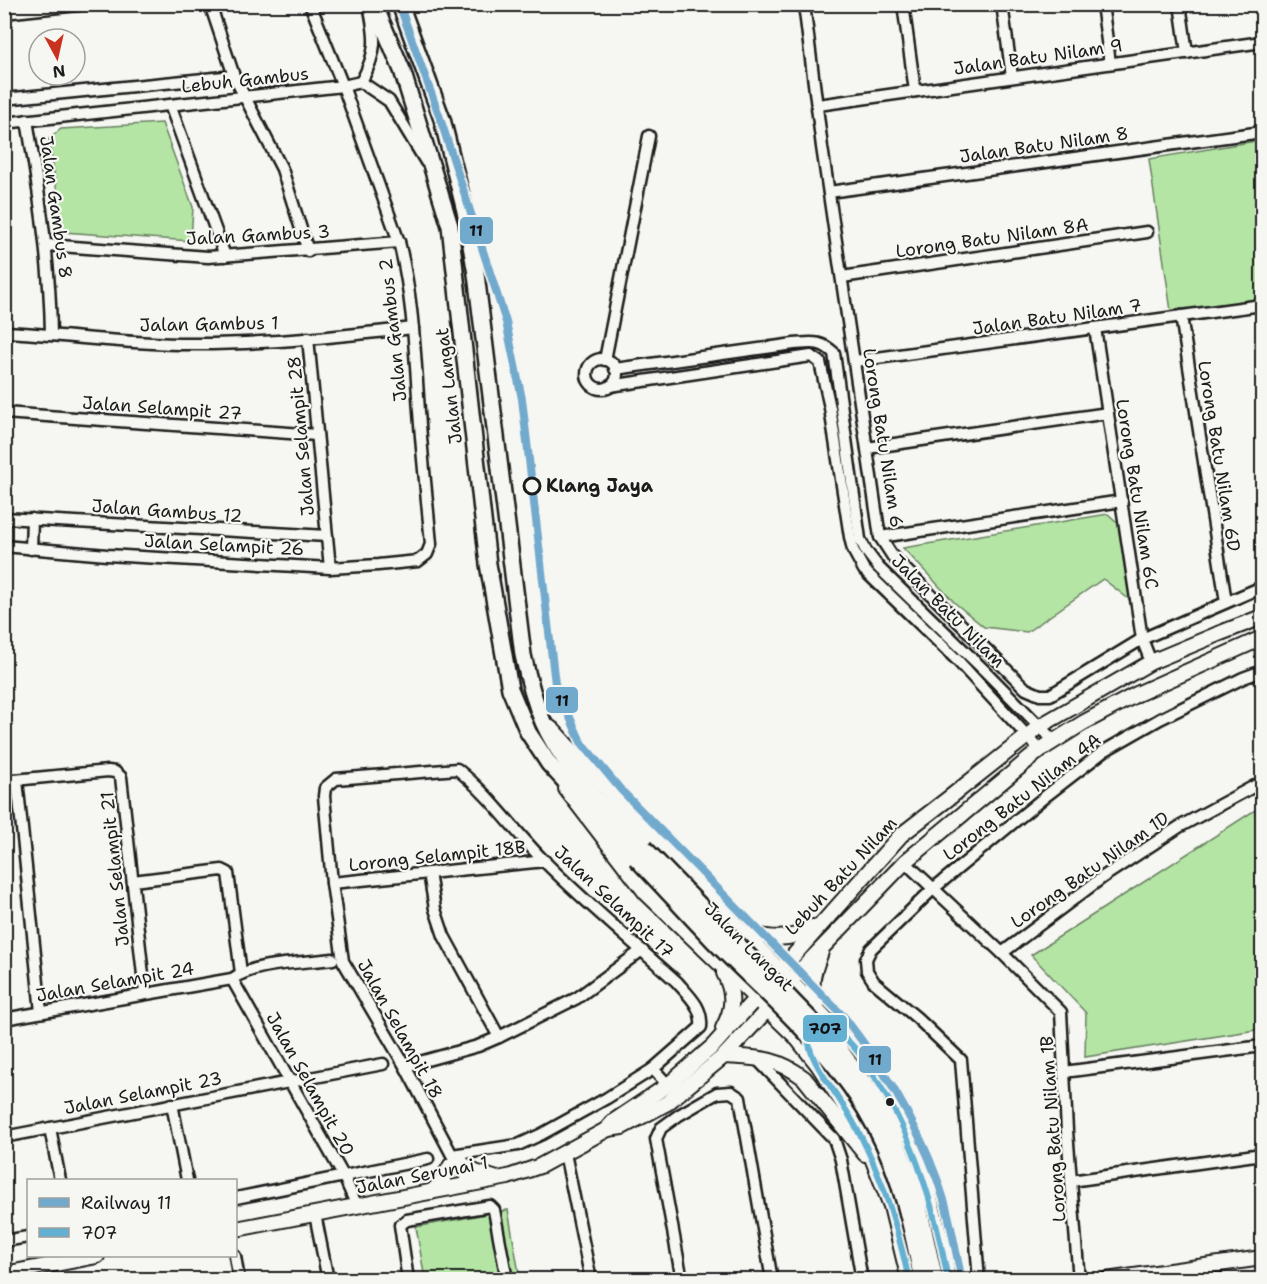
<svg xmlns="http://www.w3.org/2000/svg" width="1267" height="1284" viewBox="0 0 1267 1284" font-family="'Shantell Sans',sans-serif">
<rect width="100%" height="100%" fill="#f6f6f2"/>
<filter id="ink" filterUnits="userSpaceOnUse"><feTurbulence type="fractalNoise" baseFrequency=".0167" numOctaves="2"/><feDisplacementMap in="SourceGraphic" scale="12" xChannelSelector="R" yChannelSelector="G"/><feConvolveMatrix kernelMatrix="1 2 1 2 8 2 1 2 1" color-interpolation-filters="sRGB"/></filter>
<g filter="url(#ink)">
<g fill="#b4e5a5" stroke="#688060" stroke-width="1.5">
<path d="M162,123L193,207L191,241L63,232L49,139L61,129Z"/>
<path d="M1262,140V300L1171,311L1149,159Z"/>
<path d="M1108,514L1118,523L1130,600L1103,579L1027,632L984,627L955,603L903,548Z"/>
<path d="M1255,810L1262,875V1029L1085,1057L1086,1013L1031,955Z"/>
<path d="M508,1210L520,1279H425L416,1227Z"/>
</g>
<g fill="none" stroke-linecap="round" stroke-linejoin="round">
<defs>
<g id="minor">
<path d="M210,4L234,76L282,169L308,251"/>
<path d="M804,4L822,147L880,537L893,557L1026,689L1040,695H1050L1142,639L1262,587"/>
<path d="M903,4L915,91"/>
<path d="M1002,4L1012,77"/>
<path d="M1102,4L1110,63"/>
<path d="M1180,4L1187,53"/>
<path d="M1262,4V9"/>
<path d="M4,13L87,4"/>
<path d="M361,82C378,51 376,38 369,5"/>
<path d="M4,99L234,76"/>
<path d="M170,105L225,256"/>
<path d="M818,105L1262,42"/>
<path d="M27,120C39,193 50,260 51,334"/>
<path d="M4,123L343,86L361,82L389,101L426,162"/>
<path d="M829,192L1262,132"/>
<path d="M47,245L208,257L399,242"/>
<path d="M842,277L1147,232"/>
<path d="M1181,316L1226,602"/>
<path d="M1095,328L1142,639L1151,662"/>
<path d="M4,332C69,335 133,345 197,344C269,344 341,336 413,328"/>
<path d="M308,338L330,568"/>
<circle cx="602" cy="374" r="15"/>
<path d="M605,360L649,136"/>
<path d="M855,361L1262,305"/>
<path d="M615,369L794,344C812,343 820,340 834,353L860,539L866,551L879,568L985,671L1054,741"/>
<path d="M610,386L811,356L820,362L830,408L850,537L853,550L864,570L957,660L1040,750"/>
<path d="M4,413L317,435"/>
<path d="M867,448L1108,413"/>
<path d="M4,518L327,536"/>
<path d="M880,537L1122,501"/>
<path d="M4,546L107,555L330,568L378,565L418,561L427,554L431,544C427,499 422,455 419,411C415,354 413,297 399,242L343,86L310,4"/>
<path d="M31,549L32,519"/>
<path d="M17,780L41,1012"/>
<path d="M4,781L108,771L115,772L121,777L145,993"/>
<path d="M905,862L1002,953L1061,1012L1067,1131L1079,1280"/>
<path d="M429,873L435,909L444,936L499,1037"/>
<path d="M133,881L222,870L228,873L241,973"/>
<path d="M332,883L545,861"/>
<path d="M1002,953L1103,877L1179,827L1262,782"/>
<path d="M232,979L344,1177L357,1206"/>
<path d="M4,1019L232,979C256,962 304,963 333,959"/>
<path d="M756,1058L834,1139L841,1160L862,1280"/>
<path d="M405,1066L478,1046L499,1037L577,998L642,950"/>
<path d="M653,1069L668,1085"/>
<path d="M1064,1072L1262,1046"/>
<path d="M172,1104L187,1180"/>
<path d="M50,1128L60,1180"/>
<path d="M4,1137L383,1064"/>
<path d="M565,1153L591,1280"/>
<path d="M452,1155L518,1145L542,1134L607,1098L653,1069L701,1027C703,1007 689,996 677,982C633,942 587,904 545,862C515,832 491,796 457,769L336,779L325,788L324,796L332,883L343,961L405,1066L452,1155L461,1163L468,1185"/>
<path d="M1071,1181L1262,1154"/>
<path d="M236,1198L428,1159"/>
<path d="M315,1214L328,1280"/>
<path d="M4,1241L28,1237"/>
<path d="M235,1256L239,1280"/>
<path d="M408,1280L400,1225L407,1220L490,1206L494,1210L507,1280"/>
<path d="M682,1280L656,1139L661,1128L679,1115L717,1093L731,1092L740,1098L772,1280"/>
<path d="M979,1280L961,1060L917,1018L874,982L867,971L866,959L871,949L933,889L1047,795L1104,751L1160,719L1243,678L1262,671"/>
</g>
<g id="major">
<path d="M545,724L553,730L642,828L819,1011L860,1055L896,1112L925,1179L943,1248L948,1280"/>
<path d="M566,789L646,893L795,1036L818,1065L863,1135L878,1173L891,1206L909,1280"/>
<path d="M745,932C769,939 791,942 812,927"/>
<path d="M817,1005C809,983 813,973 821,952"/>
<path d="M723,1028C734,1008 734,993 724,973"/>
<path d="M724,1056C757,1058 777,1057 804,1078L865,1154"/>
<path d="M608,1129L622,1127L667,1103L724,1056L767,1010L790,981L905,862L1040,750L1083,723L1137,694L1262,638"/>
<path d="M461,1163L475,1172L494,1178"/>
<path d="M431,1192L440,1184L451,1165"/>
<path d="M236,1229L508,1177L540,1166L606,1130L614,1121L668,1085L713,1046L901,835L949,798L1040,726L1151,662L1218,634L1262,617"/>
<path d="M4,1274L97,1256"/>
<path d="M1106,1280L1262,1258"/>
</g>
<g id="highway">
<path d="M374,4L402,70L450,226L488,564L510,689L528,732L549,764L636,858"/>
<path d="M400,4L442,119L465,211L476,274L523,655C528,678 534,700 543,722C565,771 607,810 644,848"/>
</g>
</defs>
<use href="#minor" stroke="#1c1c1c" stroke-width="15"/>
<use href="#major" stroke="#1c1c1c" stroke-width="18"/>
<use href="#highway" stroke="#1c1c1c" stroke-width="20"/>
<use href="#minor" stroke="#f6f6f2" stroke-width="10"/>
<use href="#major" stroke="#f6f6f2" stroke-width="14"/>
<use href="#highway" stroke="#f6f6f2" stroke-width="15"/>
<defs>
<g id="highway-bridge">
<path d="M644,848L839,1049L870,1092L891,1130L915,1190L935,1280"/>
<path d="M636,858C662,885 687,913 713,940C774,1002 835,1050 876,1128C901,1176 912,1227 922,1280"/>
</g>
</defs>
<use href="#highway-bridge" stroke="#1c1c1c" stroke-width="20" stroke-linecap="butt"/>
<use href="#highway-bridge" stroke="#f6f6f2" stroke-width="15"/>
<defs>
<path id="bus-1" d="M909,1280C895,1216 876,1154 839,1099C827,1080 807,1057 808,1033L820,1026C829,1031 840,1034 848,1041C860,1052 869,1068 878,1082C916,1142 935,1210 948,1280"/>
</defs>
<use href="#bus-1" stroke="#f6f6f2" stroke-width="10"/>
<use href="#bus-1" stroke="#64b0d2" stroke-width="6"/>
<defs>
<path id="rail-1" d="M399,4L439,115L506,322L522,399L555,684L581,742L621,790L845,1018C888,1074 925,1135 945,1203C952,1228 956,1254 962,1280"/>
</defs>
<use href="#rail-1" stroke="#f6f6f2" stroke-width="12"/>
<use href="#rail-1" stroke="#72aace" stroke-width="8"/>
</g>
</g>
<circle fill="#f6f6f2" stroke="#1c1c1c" stroke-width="3" cx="532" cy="486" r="8"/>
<circle fill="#1c1c1c" stroke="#f6f6f2" stroke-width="2" cx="890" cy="1102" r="5"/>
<g text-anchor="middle" stroke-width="4.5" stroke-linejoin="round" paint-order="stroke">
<g font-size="18" fill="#1c1c1c" stroke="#f6f6f2">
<text transform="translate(1038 57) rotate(-8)" y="6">Jalan Batu Nilam 9</text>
<text transform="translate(245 80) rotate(-6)" y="6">Lebuh Gambus</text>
<text transform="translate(1044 145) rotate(-8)" y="6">Jalan Batu Nilam 8</text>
<text transform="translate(56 207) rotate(82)" y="6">Jalan Gambus 8</text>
<text transform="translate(258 235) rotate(-3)" y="6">Jalan Gambus 3</text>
<text transform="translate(992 238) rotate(-8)" y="6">Lorong Batu Nilam 8A</text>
<text transform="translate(1057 317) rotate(-8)" y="6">Jalan Batu Nilam 7</text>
<text transform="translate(209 324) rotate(-1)" y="6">Jalan Gambus 1</text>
<text transform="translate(393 330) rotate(-96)" y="6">Jalan Gambus 2</text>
<text transform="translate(449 386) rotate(-97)" y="6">Jalan Langat</text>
<text transform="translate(162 408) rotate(4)" y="6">Jalan Selampit 27</text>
<text transform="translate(301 436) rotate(-95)" y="6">Jalan Selampit 28</text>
<text transform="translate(883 438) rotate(81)" y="6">Lorong Batu Nilam 6</text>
<text transform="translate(1219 456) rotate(81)" y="6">Lorong Batu Nilam 6D</text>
<text transform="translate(1137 494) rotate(81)" y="6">Lorong Batu Nilam 6C</text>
<text transform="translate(167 511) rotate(4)" y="6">Jalan Gambus 12</text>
<text transform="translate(224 545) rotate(3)" y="6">Jalan Selampit 26</text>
<text transform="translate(948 611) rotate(45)" y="6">Jalan Batu Nilam</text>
<text transform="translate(1022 797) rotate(-38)" y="6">Lorong Batu Nilam 4A</text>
<text transform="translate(437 856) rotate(-6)" y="6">Lorong Selampit 18B</text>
<text transform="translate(115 869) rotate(-96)" y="6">Jalan Selampit 21</text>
<text transform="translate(1090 870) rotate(-35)" y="6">Lorong Batu Nilam 1D</text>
<text transform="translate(841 876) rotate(-47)" y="6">Lebuh Batu Nilam</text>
<text transform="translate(614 902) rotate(43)" y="6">Jalan Selampit 17</text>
<text transform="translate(749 947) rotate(45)" y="6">Jalan Langat</text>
<text transform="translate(115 982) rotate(-10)" y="6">Jalan Selampit 24</text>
<text transform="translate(400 1029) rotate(61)" y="6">Jalan Selampit 18</text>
<text transform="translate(310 1084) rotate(61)" y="6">Jalan Selampit 20</text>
<text transform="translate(143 1093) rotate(-11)" y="6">Jalan Selampit 23</text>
<text transform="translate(1053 1129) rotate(-94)" y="6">Lorong Batu Nilam 1B</text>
<text transform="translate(422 1175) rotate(-11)" y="6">Jalan Serunai 1</text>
</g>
<g font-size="18" font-weight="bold" fill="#1c1c1c" stroke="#f6f6f2" text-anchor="start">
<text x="546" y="492">Klang Jaya</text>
</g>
</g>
<g stroke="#f6f6f2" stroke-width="2">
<rect x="459" y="216" width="35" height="29" rx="6" fill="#72aace"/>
<rect x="545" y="686" width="34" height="28" rx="6" fill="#72aace"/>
<rect x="802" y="1014" width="46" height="29" rx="6" fill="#64b0d2"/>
<rect x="858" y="1045" width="34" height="29" rx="6" fill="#72aace"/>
</g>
<g font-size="16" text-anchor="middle" font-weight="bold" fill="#111">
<text x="476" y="236">11</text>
<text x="562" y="706">11</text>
<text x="825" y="1034">707</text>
<text x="875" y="1065">11</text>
</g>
<rect width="1267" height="1284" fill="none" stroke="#f6f6f2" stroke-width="24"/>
<rect x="12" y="12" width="1243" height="1260" fill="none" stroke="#1c1c1c" stroke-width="2" filter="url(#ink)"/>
<rect x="27" y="1179" width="210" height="78" fill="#f6f6f2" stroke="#9f9f9c" stroke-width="1.5"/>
<rect x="39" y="1198" width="30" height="9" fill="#72aace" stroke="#9f9f9c" stroke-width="1.5"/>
<text x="81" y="1209" font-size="18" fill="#1c1c1c">Railway 11</text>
<rect x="39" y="1228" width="30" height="9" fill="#64b0d2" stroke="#9f9f9c" stroke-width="1.5"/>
<text x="81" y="1239" font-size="18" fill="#1c1c1c">707</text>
<g transform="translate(57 57) rotate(172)"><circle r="28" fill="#f6f6f2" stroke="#9f9f9c" stroke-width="1.5"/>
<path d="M0-4.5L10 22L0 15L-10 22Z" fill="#c8321e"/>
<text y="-9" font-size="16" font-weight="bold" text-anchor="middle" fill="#1c1c1c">N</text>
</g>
</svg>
